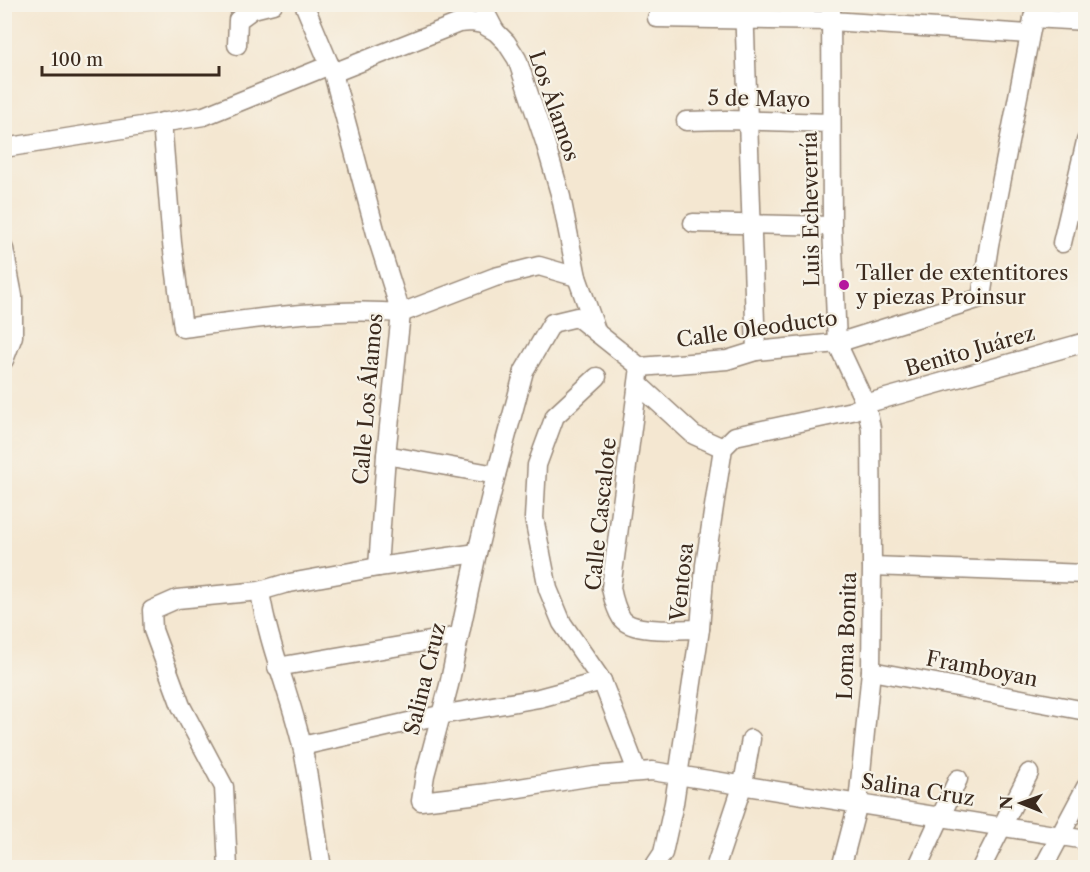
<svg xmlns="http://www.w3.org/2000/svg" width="1090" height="872" viewBox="0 0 1090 872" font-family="'Libre Caslon Text',serif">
<rect width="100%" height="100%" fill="#f7f3e8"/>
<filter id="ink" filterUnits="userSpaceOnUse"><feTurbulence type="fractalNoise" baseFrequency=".0167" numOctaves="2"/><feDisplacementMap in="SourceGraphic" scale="12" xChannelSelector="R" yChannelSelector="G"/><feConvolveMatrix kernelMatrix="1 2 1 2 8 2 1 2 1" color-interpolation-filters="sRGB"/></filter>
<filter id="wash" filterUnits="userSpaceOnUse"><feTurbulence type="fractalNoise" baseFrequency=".008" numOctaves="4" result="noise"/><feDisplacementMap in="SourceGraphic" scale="24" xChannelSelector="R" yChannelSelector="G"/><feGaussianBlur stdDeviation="1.35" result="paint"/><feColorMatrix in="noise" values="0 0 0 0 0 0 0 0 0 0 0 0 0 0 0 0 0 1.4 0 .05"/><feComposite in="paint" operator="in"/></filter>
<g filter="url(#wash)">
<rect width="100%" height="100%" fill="#f4e7d1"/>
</g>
<g filter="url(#ink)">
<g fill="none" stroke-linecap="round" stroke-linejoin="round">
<defs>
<g id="minor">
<path d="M304,4L333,73L377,237L401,313L386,455L378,567"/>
<path d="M481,4L495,31"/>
<path d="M744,4L756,351"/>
<path d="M831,4L832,226L837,343L866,405L871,428L872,566L871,671L858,803L841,868"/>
<path d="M1036,4L989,245L981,298L837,343L756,351L727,360L640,367L577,317L552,323L524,371L496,475L477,553L449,685L425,775L421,801L488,793L594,776L652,771L1086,840"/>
<path d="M657,18L831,21L1029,34"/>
<path d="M1033,18L1086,21"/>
<path d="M237,45L238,20L253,9L273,4"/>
<path d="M333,73L459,23L471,22L482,24L496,32L506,42L517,59L545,142L561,197L577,277L597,333"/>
<path d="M686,121L728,120L831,123"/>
<path d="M162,122L172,243L183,328C252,319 332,307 401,313L495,277L539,266L577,277"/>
<path d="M4,148L204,116L330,65"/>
<path d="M693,223L832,226"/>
<path d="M1062,243L1086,141"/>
<path d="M4,249L13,296V336L4,360"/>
<path d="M640,367L611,588C613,598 616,610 622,619C634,634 682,629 700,629"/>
<path d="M597,377L555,416L537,465L534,518L548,589L562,623L602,681L637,771"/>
<path d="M638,384L694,435L723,448"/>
<path d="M386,455L496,475"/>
<path d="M872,566L1086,574"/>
<path d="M260,591C268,645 290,693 302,746C311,786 315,827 322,868"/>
<path d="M277,667L459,636"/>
<path d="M871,671L1086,711"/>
<path d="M302,746L440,715L539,698L602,681"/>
<path d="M228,868L224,787L181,706L153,630L152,610L177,599L260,591L284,584L378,567L477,553"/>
<path d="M653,868L663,853L674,803L700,629L705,565L723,448L735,436L852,411L872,402L1086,342"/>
<path d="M715,868L743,784L751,739"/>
<path d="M917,868L958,779"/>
<path d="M981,868L1029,773"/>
<path d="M1043,868L1086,787"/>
</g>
</defs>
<use href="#minor" stroke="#988878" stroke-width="21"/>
<use href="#minor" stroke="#fff" stroke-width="18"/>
</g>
</g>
<circle fill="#b5179e" stroke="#f7f3e8" stroke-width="2" cx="844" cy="285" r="6"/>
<g text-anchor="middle" stroke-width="4.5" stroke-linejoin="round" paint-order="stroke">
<g font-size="21" fill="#3b2a1e" stroke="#f7f3e8">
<text transform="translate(759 99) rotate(1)" y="7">5 de Mayo</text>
<text transform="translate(554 106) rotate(71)" y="7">Los Álamos</text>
<text transform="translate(811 209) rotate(-91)" y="7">Luis Echeverría</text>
<text transform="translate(757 329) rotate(-8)" y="7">Calle Oleoducto</text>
<text transform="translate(970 351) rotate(-16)" y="7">Benito Juárez</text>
<text transform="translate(368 399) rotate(-85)" y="7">Calle Los Álamos</text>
<text transform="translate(601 514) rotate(-84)" y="7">Calle Cascalote</text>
<text transform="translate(682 582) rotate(-84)" y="7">Ventosa</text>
<text transform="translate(847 636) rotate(-88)" y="7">Loma Bonita</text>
<text transform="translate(982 669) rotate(11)" y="7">Framboyan</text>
<text transform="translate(425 679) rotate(-76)" y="7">Salina Cruz</text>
<text transform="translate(918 790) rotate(9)" y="7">Salina Cruz</text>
</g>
<g font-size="21" fill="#3b2a1e" stroke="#f7f3e8" text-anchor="start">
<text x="856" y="280">Taller de extentitores<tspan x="856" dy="24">y piezas Proinsur</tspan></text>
</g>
</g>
<rect width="1090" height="872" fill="none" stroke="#f7f3e8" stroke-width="24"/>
<g transform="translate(1021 803) rotate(271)" stroke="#f7f3e8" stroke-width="4.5" paint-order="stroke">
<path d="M0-4.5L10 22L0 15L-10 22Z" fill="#3b2a1e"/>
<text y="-9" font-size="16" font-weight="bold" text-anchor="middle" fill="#3b2a1e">N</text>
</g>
<path d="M42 66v9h177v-9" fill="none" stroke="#3b2a1e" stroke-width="3"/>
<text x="51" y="66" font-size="18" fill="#3b2a1e" stroke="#f7f3e8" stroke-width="4.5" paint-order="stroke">100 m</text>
</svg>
